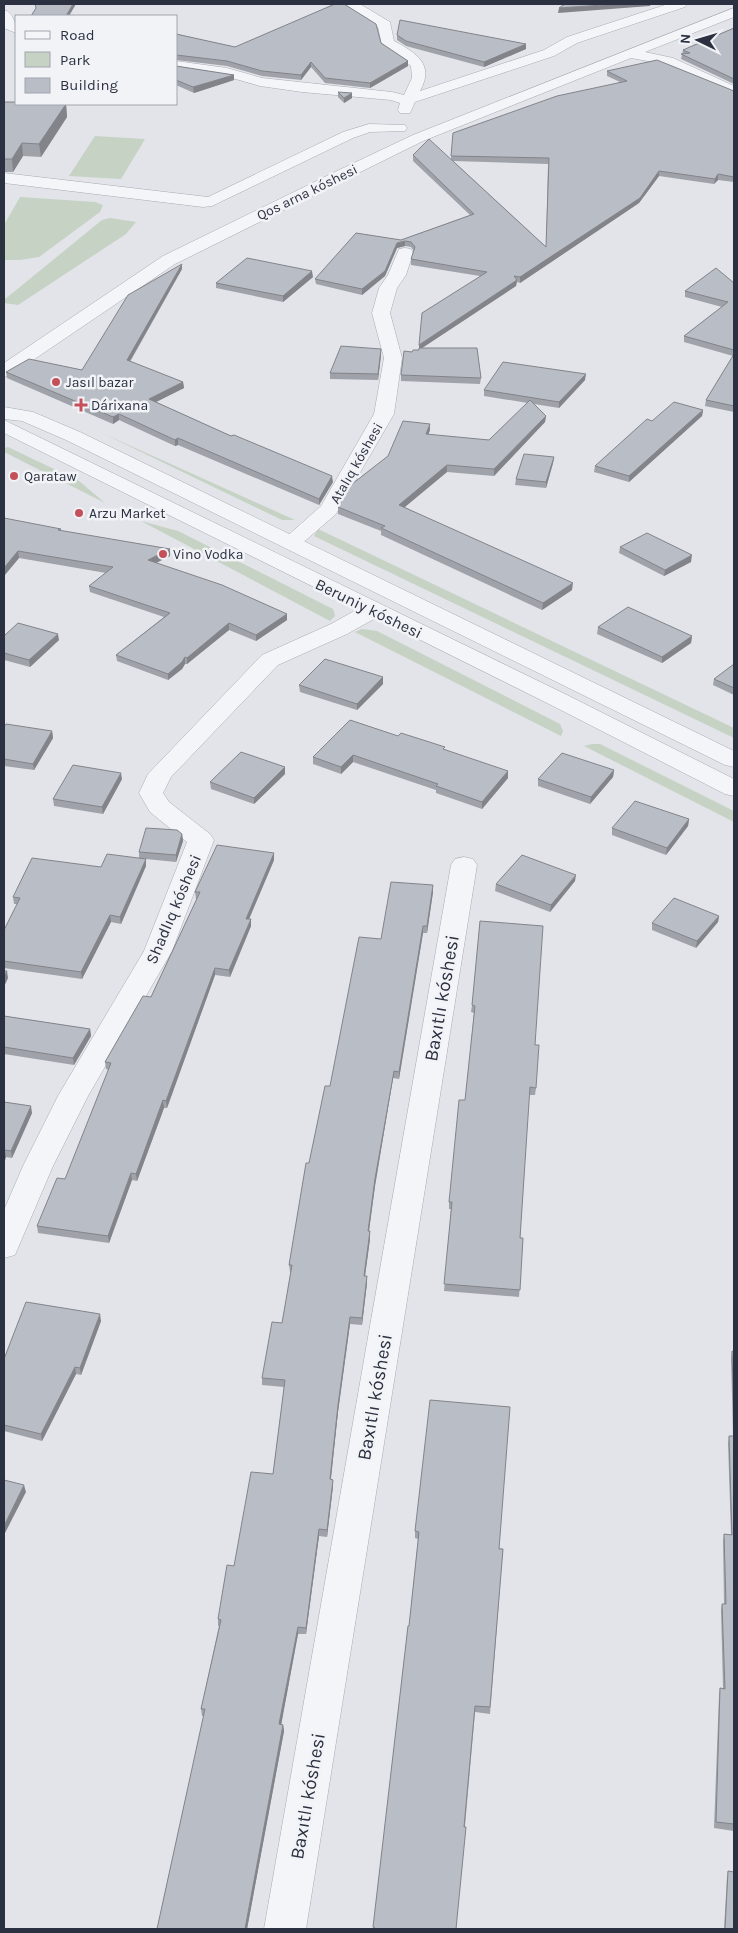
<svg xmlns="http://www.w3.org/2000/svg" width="738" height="1933" viewBox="0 0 738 1933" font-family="Karla,sans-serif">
<rect width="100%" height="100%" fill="#e2e4e9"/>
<g fill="#c6d2c3">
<path d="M95,136L145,139L121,179L69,176Z"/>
<path d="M20,197L95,202L103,205L100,212L39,257L20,260H4V225Z"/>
<path d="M110,218L136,222L126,234L18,305L4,303V300L102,220Z"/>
<path d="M102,433L295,520H282Z"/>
<path d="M8,447L79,481L105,503L4,452V448Z"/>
<path d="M141,521L178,531L333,609L335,616L330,621Z"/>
<path d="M318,529L734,728V738L314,536Z"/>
<path d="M362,629L377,631L560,724L563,731L561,736L355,632Z"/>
<path d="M592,744H600L734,811V822L584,746Z"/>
</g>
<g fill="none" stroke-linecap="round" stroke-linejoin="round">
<defs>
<g id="minor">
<path d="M346,4H360L390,22L394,41C416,53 435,64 420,91L544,50L567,37L668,4H687L685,7L577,43L554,56L415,102L410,113H400L398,110L400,103L391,100L302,92L260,86L225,76L176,69V61L227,68L262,78L392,92L404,95L412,78L411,66L399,56L382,46L378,27L351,11Z"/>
<path d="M734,8V17L645,52L673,58L734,86V95L664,64L631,58L423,141L175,264L11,375L4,377V363L163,256L337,171L413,135Z"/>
<path d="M4,10C13,12 16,24 16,33L4,28Z"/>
<path d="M369,124L405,125L407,128L405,131L370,132L353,138L212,206L203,207L4,183V173L208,197L343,132Z"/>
<path d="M405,248L411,249L413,253L406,275L397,288L390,313L402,358L394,414L336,514L298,547L291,549L284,547L280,543L284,539L321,506L374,414L384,358L372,313L379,288L388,275L399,249Z"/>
<path d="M373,603L381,605L384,610L381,615L347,634L278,665L171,777L163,793L169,802L210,834L214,840L172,951L88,1096L53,1166L15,1255L4,1258V1210L23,1166L58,1096L144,951L187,842L150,812L139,793L148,774L262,655L331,624L365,605Z"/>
<path d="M464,857L473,859L477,865L306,1929H264L451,865L455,859Z"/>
</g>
<g id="tertiary">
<path d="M4,407L33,412L80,432L734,751V767L725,765L66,440L22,421L4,419Z"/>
<path d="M4,420L567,695L734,779V796L725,794L551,705L4,433Z"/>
</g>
</defs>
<use href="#minor" stroke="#a7abb3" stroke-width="1"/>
<use href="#tertiary" stroke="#a7abb3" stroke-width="1"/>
<use href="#minor" fill="#f4f5f8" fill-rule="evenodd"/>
<use href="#tertiary" fill="#f4f5f8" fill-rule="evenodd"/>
</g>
<g fill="#9fa3a9" fill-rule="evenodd">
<path d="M734,28V84L681,59L683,50Z"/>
<path d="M176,34L235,47L381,43L408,61V66L370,88L325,83L311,67L301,80L262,76L227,66L176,60Z"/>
<path d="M397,35L526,49L484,67L406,46L397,40Z"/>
<path d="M176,66L234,75V80L194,93L176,85Z"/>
<path d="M607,71L734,91V182L718,180L714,184L659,176L639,203L520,283L517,282L516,286L422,348L481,378L480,384L401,381V375L412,352L419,350V345L480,276L411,265V259L414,251L411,247L405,246L397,248L385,276L362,295L316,284L315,279L401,240L470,215L413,161V155L451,159L453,133L620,82L607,76ZM453,161L548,164L546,247Z"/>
<path d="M338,92L352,98L344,103L338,97Z"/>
<path d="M4,102L66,104L67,117L41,157L23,156L13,172H4Z"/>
<path d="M182,269L130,362L183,382L184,388L156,402L333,482L319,505L178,445L175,446L119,420L113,424L7,378L6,372L82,370Z"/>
<path d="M313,277L283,302L216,288V283Z"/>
<path d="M734,283V412L705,406L706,400L733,356L684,342V336L722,307L685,297V291Z"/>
<path d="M381,355L378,380L330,379V373Z"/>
<path d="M585,380L559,408L534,404L546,416L545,422L494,476L447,472L404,507L572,590L542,610L381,535V531L338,514V507L430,430L428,435L489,440L528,403L484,396V390Z"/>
<path d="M703,410L702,416L629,482L594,472L595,466L652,421Z"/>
<path d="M554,457L553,463L546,488L515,485L516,479Z"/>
<path d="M4,518L170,556L156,563L287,620L256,641L229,630L187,664H185L182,669L168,680L117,661L116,655L164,617L90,592L89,586L106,573L19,558L4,576Z"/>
<path d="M620,547L691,562L664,576L619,553Z"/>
<path d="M598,627L692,636L691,643L662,663L597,634Z"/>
<path d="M4,636L59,640L30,667L4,660Z"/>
<path d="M734,664V695L713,685L714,679Z"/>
<path d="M383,684L357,710L300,692L299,685Z"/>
<path d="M4,727L52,731L53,738L34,770L4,766Z"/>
<path d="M398,736L445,750L508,778L482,809L436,793V790L353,762L341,774L313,764V757Z"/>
<path d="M285,767V774L254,804L211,789L210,782Z"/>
<path d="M614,770L613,777L590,804L538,786V779Z"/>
<path d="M122,779L103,814L54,806L53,799Z"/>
<path d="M689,819L688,826L666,855L612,835V828Z"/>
<path d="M182,834L183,841L176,862L146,859V866L121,924L111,922L82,979L4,968V930L17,904H14L13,897L101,867L139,858V852Z"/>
<path d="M274,860L249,919H251V926L230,977L215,975L167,1108H164L137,1181L132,1180L109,1243L38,1233L37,1226L65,1179L109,1070L106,1069L105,1062L151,997L197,899H196L195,892Z"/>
<path d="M575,881L550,912L495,891L496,884Z"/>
<path d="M433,885V892L427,933H423L399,1079L393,1078L375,1186L369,1231L370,1239L365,1276H367V1283L362,1325L350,1324L338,1412L331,1479L333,1480V1486L327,1537L319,1536L306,1634H298L281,1724L283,1725L284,1731L247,1929H157L204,1716H202L201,1709L219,1626H218V1619L234,1566L273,1474L284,1387L262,1385V1378L282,1323L291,1272H290L289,1265L309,1163L330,1086L381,939Z"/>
<path d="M719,916L718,922L696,948L652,930V923Z"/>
<path d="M480,921L535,1045L536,1088L535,1095H529L520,1238H523L519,1297L444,1291L451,1209H449V1202L465,1100L474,1013L471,1012L472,1005Z"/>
<path d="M4,1016L90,1029L91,1036L74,1065L4,1054Z"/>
<path d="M4,1102L32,1113L12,1158L6,1157L4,1163Z"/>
<path d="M101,1321L81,1375L76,1374L42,1441L4,1431V1359Z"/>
<path d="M732,1351L734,1352V1831L714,1828L719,1695L720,1688L723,1689L721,1610L722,1604H724L723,1541L724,1534L731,1535L728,1443L729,1436H733L731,1358Z"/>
<path d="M415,1531L503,1549L490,1714L475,1712L456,1929H373L408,1626H409L418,1539L415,1538Z"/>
<path d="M728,1871L734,1929H724L727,1877Z"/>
</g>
<g fill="#82848a">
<path d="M73,4H76L69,16H66Z"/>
<path d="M618,4H651L650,6L558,13L559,8Z"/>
<path d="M526,44V49L484,67V62Z"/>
<path d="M408,61V66L370,88V83Z"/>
<path d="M311,62V67L301,80V75Z"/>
<path d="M234,75V80L194,93L193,87Z"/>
<path d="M352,93V98L344,103V98Z"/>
<path d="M66,104L67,117L41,157L39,144Z"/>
<path d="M22,143L23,156L13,172L12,159Z"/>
<path d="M659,171V176L639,203L520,283V277Z"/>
<path d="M4,172L5,185L4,187Z"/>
<path d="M718,174V180L714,184L715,179Z"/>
<path d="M405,241V246L397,248L385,276L362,295V289L397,243Z"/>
<path d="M182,264V269L127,366V360Z"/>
<path d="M312,271L313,277L283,302V296Z"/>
<path d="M517,280L516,286L419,350V345Z"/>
<path d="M381,349V355L378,380V374Z"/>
<path d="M586,374L585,380L559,408V402Z"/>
<path d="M183,382L184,388L150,405L149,399Z"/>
<path d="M703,410L702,416L629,482V476Z"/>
<path d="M119,414V420L113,424V417Z"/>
<path d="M546,416L545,422L494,476V469Z"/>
<path d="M430,424V430L426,441V434Z"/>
<path d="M178,438V445L175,446V440Z"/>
<path d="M554,457L553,463L546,488V482Z"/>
<path d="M447,465V472L399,512V505Z"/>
<path d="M332,476L333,482L319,505V499Z"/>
<path d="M170,549V556L148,567V560Z"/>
<path d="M18,551L19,558L4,576V568Z"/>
<path d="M692,555L691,562L664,576L665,570Z"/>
<path d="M573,583L572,590L542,610L543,603Z"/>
<path d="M287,614V620L256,641V635Z"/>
<path d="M229,623V630L187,664V658Z"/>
<path d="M58,634L59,640L30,667L29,660Z"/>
<path d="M692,636L691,643L662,663V657Z"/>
<path d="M185,657V664L182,669L168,680V674Z"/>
<path d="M383,677V684L357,710V704Z"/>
<path d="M52,731L53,738L34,770L33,764Z"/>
<path d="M353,755V762L341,774V767Z"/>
<path d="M285,767V774L254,804V798Z"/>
<path d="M614,770L613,777L590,804L591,797Z"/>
<path d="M508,771V778L482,809V802Z"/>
<path d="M121,773L122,779L103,814L102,807Z"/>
<path d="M689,819L688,826L666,855L667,848Z"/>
<path d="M182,834L183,841L176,862V855Z"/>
<path d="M274,853V860L246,926V919Z"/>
<path d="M146,859V866L121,924L120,917Z"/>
<path d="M576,875L575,881L550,912L551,905Z"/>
<path d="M433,885V892L427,933V926Z"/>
<path d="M110,915L111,922L82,979L81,972Z"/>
<path d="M719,916L718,922L696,948L697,941Z"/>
<path d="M251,919V926L230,977L229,970Z"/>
<path d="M423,926V933L399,1079V1072Z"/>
<path d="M215,968V975L167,1108L166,1101Z"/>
<path d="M7,971L8,978L4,987V977Z"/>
<path d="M90,1029L91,1036L74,1065L73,1058Z"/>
<path d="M394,1071L393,1078L375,1186L368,1238V1231L375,1179Z"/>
<path d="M163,1100L164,1108L137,1181L136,1174Z"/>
<path d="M31,1106L32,1113L12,1158L11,1151Z"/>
<path d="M5,1150L6,1157L4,1163V1153Z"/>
<path d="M131,1173L132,1180L109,1243L108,1236Z"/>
<path d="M370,1231V1239L364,1283V1276Z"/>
<path d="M367,1276V1283L362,1325V1318Z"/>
<path d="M100,1314L101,1321L81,1375L80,1368Z"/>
<path d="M350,1317V1324L338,1412L330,1486V1479L338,1405Z"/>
<path d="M75,1367L76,1374L42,1441L41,1434Z"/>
<path d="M333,1480V1486L327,1537V1530Z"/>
<path d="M24,1485L26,1492L4,1535V1526Z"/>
<path d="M319,1529V1536L306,1634V1628Z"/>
<path d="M298,1627V1634L280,1731L279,1724Z"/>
<path d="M283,1725L284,1731L247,1929H245Z"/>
</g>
<g fill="#b9bdc5" stroke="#82848a">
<path d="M35,4H73L66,16H31L36,8Z"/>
<path d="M335,4H344L376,24L381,43L408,61L370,83L325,78L311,62L301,75L262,71L227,61L176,55V34L235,47Z"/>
<path d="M565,4H618L559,8Z"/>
<path d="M400,20L526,44L484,62L406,41L397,35Z"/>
<path d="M734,28V79L681,54L690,53L683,50Z"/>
<path d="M657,60L734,91V177L718,174L715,179L659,171L640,198L520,277L514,276L517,280L419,345L422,313L487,272L411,259L415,247L411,242L405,241L397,243L385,271L362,289L315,279L356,233L401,240L474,214L413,155L429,139L546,247L549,158L451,156L453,133L557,96L627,81L607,71Z"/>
<path d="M176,66L234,75L193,87L176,80Z"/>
<path d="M338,92L352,93L344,98Z"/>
<path d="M4,102H16V104H66L39,144L22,143L12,159H4Z"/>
<path d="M247,258L312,271L283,296L216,283Z"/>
<path d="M182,264L127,360L183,382L149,399L231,436L234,435L332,476L319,499L178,438L175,440L119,414L113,417L6,372L29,359L82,370L128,295Z"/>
<path d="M716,268L734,283V350L684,336L728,302L685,291Z"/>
<path d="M341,346L381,349L378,374L330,373Z"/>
<path d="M419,348H477L481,378L401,375L404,351L412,352L413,350H419Z"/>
<path d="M734,354V406L706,400Z"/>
<path d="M503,362L586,374L559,402L484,390Z"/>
<path d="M530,400L546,416L494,469L447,465L399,505L573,583L543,603L381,528L385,526L338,507L352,484L388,456L403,421L430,424L426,434L489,440Z"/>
<path d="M674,402L703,410L629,476L595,466L647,419L652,421Z"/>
<path d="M524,454L554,457L546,482L516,479Z"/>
<path d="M4,518L61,529L58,530L170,549L148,560L222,585L287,614L256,635L229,623L187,658L185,657L182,662L168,674L116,655L170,613L89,586L113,567L18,551L4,568Z"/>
<path d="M647,533L692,555L665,570L620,547Z"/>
<path d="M628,607L692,636L662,657L598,627Z"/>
<path d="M18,623L58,634L29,660L4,653V636Z"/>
<path d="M325,659L383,677L357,704L299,685Z"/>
<path d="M734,664V688L714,679Z"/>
<path d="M350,720L398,736L401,733L445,747L443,749L508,771L482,802L436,786L438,784L353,755L341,767L313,757Z"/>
<path d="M6,724L52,731L33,764L4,759V727Z"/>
<path d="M241,752L285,767L254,798L210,782Z"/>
<path d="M562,753L614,770L591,797L538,779Z"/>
<path d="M73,765L121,773L102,807L53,799Z"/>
<path d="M635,801L689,819L667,848L612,828Z"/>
<path d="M146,828L177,830L182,834L176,855L139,852Z"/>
<path d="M217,845L274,853L246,919H251L229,970L215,968L166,1101L163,1100L136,1174L131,1173L108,1236L37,1226L57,1178L65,1179L111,1063L105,1062L143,996L151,997L200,892H195Z"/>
<path d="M107,854L146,859L120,917L110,915L81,972L4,961V930L20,898L13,897L32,858L101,867Z"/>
<path d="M522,855L576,875L551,905L496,884Z"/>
<path d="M391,882L433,885L427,926H423L399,1072L394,1071L375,1179L368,1231H370L364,1276H367L362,1318L350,1317L338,1405L330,1479L333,1480L327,1530L319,1529L306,1628L298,1627L279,1724L283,1725L245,1929H157L205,1709H201L221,1620L218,1619L227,1565L234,1566L251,1472L273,1474L285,1380L262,1378L272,1322L282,1323L292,1265H289L306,1163H309L325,1086H330L359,937L381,939Z"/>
<path d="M674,898L719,916L697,941L652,923Z"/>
<path d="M480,921L543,926L535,1045H539L536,1088L530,1087L520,1238H523L520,1290L444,1284L452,1202H449L459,1100H465L475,1006L472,1005Z"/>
<path d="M4,971H7L4,977Z"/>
<path d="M4,1016L90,1029L73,1058L4,1047Z"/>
<path d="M4,1102L31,1106L11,1151L5,1150L4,1153Z"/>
<path d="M26,1302L100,1314L80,1368L75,1367L41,1434L4,1425V1359Z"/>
<path d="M732,1351L734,1352V1420Z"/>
<path d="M430,1400L510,1407L499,1549H503L490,1707L475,1706L464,1827H466L456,1929H375V1928L373,1927L408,1626H409L419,1532L415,1531Z"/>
<path d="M729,1436H734V1824L716,1822L720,1688L725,1689L722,1604H726L724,1534L732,1535Z"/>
<path d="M4,1480L24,1485L4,1526Z"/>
<path d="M728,1871L734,1872V1929H725Z"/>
</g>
<g fill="#c4515a" stroke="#f1f3f7" stroke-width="2">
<circle cx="56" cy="382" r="5"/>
<path d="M78.5 397.5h5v5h5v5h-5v5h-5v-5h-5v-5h5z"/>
<circle cx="14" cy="476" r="5"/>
<circle cx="79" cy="513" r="5"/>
<circle cx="163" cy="554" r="5"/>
</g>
<g text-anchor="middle" stroke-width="5" stroke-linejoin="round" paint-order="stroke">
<g font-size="14" fill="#2b3140" stroke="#f1f3f7">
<text transform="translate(307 192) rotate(-26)" y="5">Qos arna kóshesi</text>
<text transform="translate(356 463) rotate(-60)" y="5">Atalıq kóshesi</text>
</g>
<g font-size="14" fill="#2b3140" stroke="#f1f3f7" text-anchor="start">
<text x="66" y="387">Jasıl bazar</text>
<text x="91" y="410">Dárixana</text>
<text x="24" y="481">Qarataw</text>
<text x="89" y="518">Arzu Market</text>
<text x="173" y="559">Vino Vodka</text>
</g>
<g font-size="16" fill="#2b3140" stroke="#f1f3f7">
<text transform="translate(369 608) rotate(26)" y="6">Beruniy kóshesi</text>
<text transform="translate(173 909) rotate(-67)" y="6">Shadlıq kóshesi</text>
</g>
<g font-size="19" fill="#2b3140" stroke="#f1f3f7">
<text transform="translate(441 998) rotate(-80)" y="7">Baxıtlı kóshesi</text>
<text transform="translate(374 1397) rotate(-80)" y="7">Baxıtlı kóshesi</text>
<text transform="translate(307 1796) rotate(-80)" y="7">Baxıtlı kóshesi</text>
</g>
</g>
<rect width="738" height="1933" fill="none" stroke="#2b3140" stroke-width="10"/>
<rect x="15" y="15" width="162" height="90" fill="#f1f3f7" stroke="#a2a5ae"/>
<rect x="25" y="31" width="25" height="8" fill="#f4f5f8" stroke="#a2a5ae"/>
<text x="60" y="40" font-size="15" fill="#2b3140">Road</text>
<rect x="25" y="52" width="25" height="15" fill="#c6d2c3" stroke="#a2a5ae"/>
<text x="60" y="65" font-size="15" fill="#2b3140">Park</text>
<rect x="25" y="78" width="25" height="15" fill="#b9bdc5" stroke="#a2a5ae"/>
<text x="60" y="90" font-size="15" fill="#2b3140">Building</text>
<g transform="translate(698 40) rotate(275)" stroke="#f1f3f7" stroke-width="4" paint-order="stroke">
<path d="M0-4L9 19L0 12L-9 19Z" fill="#2b3140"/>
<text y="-8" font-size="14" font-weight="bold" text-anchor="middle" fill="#2b3140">N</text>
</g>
</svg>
